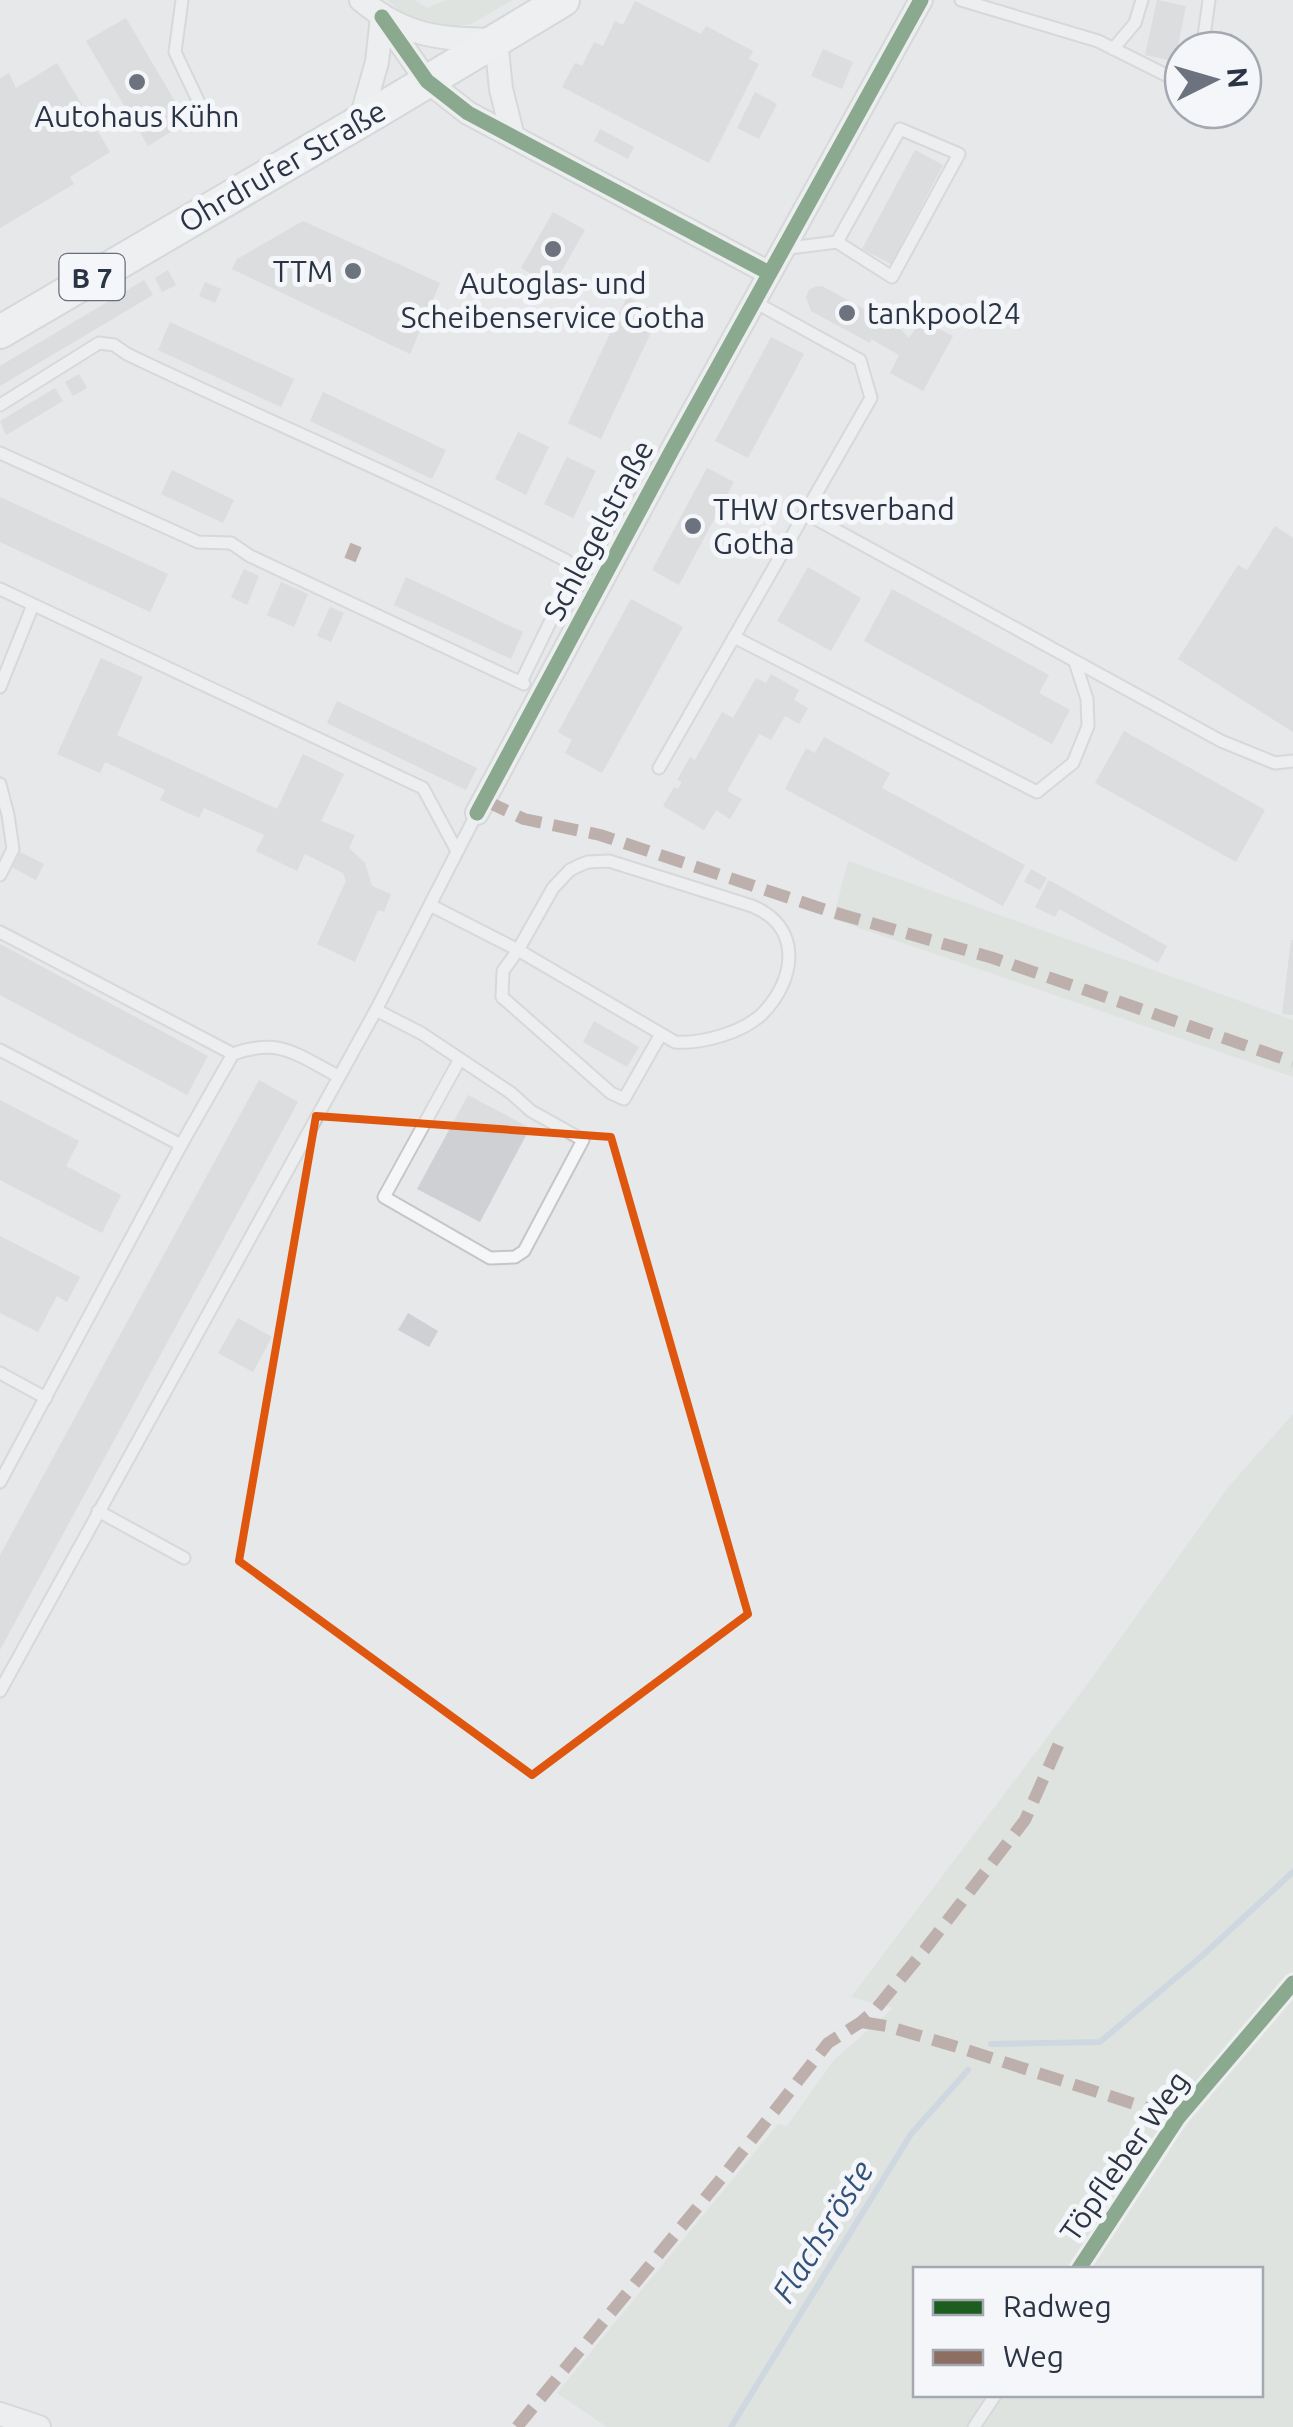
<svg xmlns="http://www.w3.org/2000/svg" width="1293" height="2427" font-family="Ubuntu,sans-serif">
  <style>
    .green { fill: #d6ded6; fill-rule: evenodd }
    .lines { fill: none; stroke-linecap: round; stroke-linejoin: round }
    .stream { stroke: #b4c4d5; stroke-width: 6 }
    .building { fill: #ced0d3 }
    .service-casing { stroke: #c4c6c8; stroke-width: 15 }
    .minor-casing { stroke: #c4c6c8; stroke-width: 26 }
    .primary-casing { stroke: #c2c5c8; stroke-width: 36 }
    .service { stroke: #f5f6f7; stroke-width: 11 }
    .minor { stroke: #f5f6f7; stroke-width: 22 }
    .primary { stroke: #f8f8f8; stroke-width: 32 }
    .quiet { stroke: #8d6e63; stroke-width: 12; stroke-dasharray: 25 12; stroke-linecap: butt }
    .cycleway-casing { stroke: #f4f6f9; stroke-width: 21 }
    .cycleway { stroke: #1b5e20; stroke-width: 15 }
    .marked { fill: none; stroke: #df570f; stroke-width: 8; stroke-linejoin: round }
    .poi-dot { fill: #6c737f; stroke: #f4f6f9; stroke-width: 4 }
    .labels { text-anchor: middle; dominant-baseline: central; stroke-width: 10; stroke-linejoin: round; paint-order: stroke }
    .shield { fill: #f4f6f9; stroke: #676e7b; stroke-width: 2.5 }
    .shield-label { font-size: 28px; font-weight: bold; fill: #2b3445 }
    .poi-label { font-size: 30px; fill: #2b3445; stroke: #f4f6f9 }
    .street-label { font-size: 30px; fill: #2b3445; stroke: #f4f6f9 }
    .water-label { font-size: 32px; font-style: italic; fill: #34527a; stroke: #f4f6f9 }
  </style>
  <rect width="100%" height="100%" fill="#e6e8ea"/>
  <!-- green -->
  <g class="green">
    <polygon points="387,0 414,0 428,8 446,0 513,0 471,24 457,26 423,24 406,16"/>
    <polygon points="848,861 1293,1020 1293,1077 833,919"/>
    <path d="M1293,1414v1013h-686l-50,-34 221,-269 9,2 47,-66 59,-52 -42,-11 241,-319 138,-193zM916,2270h344v124h-344z"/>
  </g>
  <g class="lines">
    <!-- stream -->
    <g class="stream">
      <polyline points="991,2044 1100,2042 1203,1955 1293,1872"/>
      <polyline points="731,2427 911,2134 968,2070"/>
    </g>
  </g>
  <!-- building -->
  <g class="building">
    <polygon points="1157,0 1186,6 1178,45 1191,49 1183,50 1182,63 1145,55"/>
    <polygon points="635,1 701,34 706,26 753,51 749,59 759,64 709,163 562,87 575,63 582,66 594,42 603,46 615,21 623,25"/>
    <polygon points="126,18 187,122 148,146 86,41"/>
    <polygon points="823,49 853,62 842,89 811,76"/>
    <polygon points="57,63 110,152 70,177 74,184 0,228 0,78 9,73 16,88"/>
    <polygon points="755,92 777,104 759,139 737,128"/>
    <polygon points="600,129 634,147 628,159 594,141"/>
    <polygon points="915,150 943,165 891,264 862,249"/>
    <polygon points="553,212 585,230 553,286 521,268"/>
    <polygon points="303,221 440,283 410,354 232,269 237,259"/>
    <polygon points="168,270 176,285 162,292 155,278"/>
    <polygon points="144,280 153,295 0,386 0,366"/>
    <polygon points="205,282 221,289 215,303 199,296"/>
    <polygon points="822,286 902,330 909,338 921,320 953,336 923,391 890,373 899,355 871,339 870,343 811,311 806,297 809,290 814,287"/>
    <polygon points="627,297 660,313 601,439 568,423"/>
    <polygon points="170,322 294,379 281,407 158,350"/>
    <polygon points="771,337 804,354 748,458 715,441"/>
    <polygon points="79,374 87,388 73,396 65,382"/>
    <polygon points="55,388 63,401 6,435 0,421"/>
    <polygon points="323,392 446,450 432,479 310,421"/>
    <polygon points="518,432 549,447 526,495 495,479"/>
    <polygon points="567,457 596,471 573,518 544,504"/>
    <polygon points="707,468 734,482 679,585 652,570"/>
    <polygon points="172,470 234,500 223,523 161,494"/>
    <polygon points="617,481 631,488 607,535 594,528"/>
    <polygon points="0,497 168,574 150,612 0,542"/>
    <polygon points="1275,526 1293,538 1293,732 1178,659 1238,565 1247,570"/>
    <polygon points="808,567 861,598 831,651 777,621"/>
    <polygon points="244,569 259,576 247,605 231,597"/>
    <polygon points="406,577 523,632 511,659 394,605"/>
    <polygon points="281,582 308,594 294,627 267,615"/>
    <polygon points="892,589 1049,675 1039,693 1070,710 1052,744 864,641"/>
    <polygon points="631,599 683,627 602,773 565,753 572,740 558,732"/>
    <polygon points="330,607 344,613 331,642 317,636"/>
    <polygon points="101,658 143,677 117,735 277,809 303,754 344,774 321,821 355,835 349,848 365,863 372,886 391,894 384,912 378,910 355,962 317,944 346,881 343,873 305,854 297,871 256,851 264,835 204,808 199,818 160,800 165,790 105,762 100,773 57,754"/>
    <polygon points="771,674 799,690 794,700 808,708 799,724 785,716 771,740 759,734 727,791 742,799 730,819 716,810 704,830 663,806 674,787 678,789 682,782 677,780 690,757 695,760 722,712 733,718 756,678 766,683"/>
    <polygon points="337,701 477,768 466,790 327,723"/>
    <polygon points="1124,731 1265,810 1236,862 1095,783"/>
    <polygon points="824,737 890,773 882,788 1025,865 1003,906 785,789 806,748 815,753"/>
    <polygon points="20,852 44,864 36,880 12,867"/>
    <polygon points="1031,869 1047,878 1040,890 1024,882"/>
    <polygon points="1049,880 1167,946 1158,963 1059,909 1055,917 1035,907"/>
    <polygon points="1291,940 1293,940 1293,1015 1282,1014"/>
    <polygon points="0,944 208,1056 187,1095 0,995"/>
    <polygon points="594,1021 639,1047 627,1067 583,1042"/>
    <polygon points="259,1080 298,1102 0,1650 0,1555"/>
    <polygon points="468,1095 530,1128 480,1222 417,1189"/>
    <polygon points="0,1100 79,1141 66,1166 121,1195 102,1233 0,1180"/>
    <polygon points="0,1236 80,1277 67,1302 57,1296 38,1332 0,1313"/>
    <polygon points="408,1313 438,1331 429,1347 398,1330"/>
    <polygon points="238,1318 272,1337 253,1372 218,1353"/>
  </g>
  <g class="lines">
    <defs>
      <g id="service">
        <polyline points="182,0 175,52 203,111"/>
        <polyline points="961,0 1098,41 1178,81 1183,79"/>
        <polyline points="1113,49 1135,23 1142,0"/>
        <polyline points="1202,50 1209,0"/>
        <polyline points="782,249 837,242 892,277 959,154 900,129 837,242"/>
        <path d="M0,405l99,-62 15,2 13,9c146,70 296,132 440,207l5,6v10l-51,105"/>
        <polyline points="0,453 198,542 231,543 250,556 524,684"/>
        <polyline points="805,513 1221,741 1275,763 1293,761"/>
        <polyline points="0,589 423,788 457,851"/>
        <polyline points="734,637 1037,792 1073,763 1088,726 1087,699 1075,662"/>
        <polyline points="0,687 33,605"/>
        <polyline points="659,768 871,398 860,360 753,301"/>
        <polyline points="0,784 8,815 13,849 0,875"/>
        <path d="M430,905l88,45 157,92c26,2 67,-9 87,-28 34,-34 41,-87 -10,-108l-143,-45 -21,1 -8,3 -10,5 -17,18 -35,62 -15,21 -1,26 109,96 13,6 37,-65"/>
        <polyline points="0,932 233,1054"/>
        <polyline points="376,1010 421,1033 511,1093 531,1111 583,1140 524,1251 515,1257 490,1258 384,1197 460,1059"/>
        <polyline points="0,1050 181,1145"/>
        <polyline points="0,1373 46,1398"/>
        <path d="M0,1482l181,-337 52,-91c48,-17 64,1 105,22"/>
        <polyline points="98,1511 184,1558"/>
        <polyline points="0,1691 376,1010 477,813"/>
        <polyline points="1078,2270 1178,2118 1293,1983"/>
        <polyline points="974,2427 996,2394"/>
      </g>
      <g id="minor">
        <path d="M361,0c45,37 78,39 135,40l5,49 12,48"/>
        <polyline points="382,17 427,81 468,113 769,273"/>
        <polyline points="360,122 377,62 382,17"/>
        <polyline points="477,813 672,450 921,0"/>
        <polyline points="0,2414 39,2427"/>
      </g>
      <polyline id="primary" points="0,332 383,108 563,0"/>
    </defs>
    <!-- service casing -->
    <use href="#service" class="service-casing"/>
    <!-- minor casing -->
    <use href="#minor" class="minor-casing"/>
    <!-- primary casing -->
    <use href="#primary" class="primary-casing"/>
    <!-- service -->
    <use href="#service" class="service"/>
    <!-- minor -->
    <use href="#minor" class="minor"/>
    <!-- primary -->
    <use href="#primary" class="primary"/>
    <!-- quiet -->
    <g class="quiet">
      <polyline points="350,560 356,545"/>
      <polyline points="484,800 524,819 600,835 829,911 993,958 1293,1062"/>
      <polyline points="861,2022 886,2026 954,2046 1178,2118"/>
      <polyline points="517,2427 724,2175 828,2043 861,2022 875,2010 926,1948 1025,1820 1061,1739"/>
    </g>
    <defs>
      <g id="cycleway">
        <polyline points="382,17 427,81 468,113 769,273"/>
        <polyline points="477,813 672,450 921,0"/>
        <polyline points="1078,2270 1178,2118 1293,1983"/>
      </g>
    </defs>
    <!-- cycleway casing -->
    <use href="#cycleway" class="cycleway-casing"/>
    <!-- cycleway -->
    <use href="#cycleway" class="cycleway"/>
  </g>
  <!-- marked area -->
  <path d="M0 0H1293V2427H0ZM316,1116l295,21 137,477 -216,161 -293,-214z" fill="#e6e8ea" fill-opacity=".55" fill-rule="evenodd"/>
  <path class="marked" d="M316,1116l295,21 137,477 -216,161 -293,-214z"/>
  <!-- markers -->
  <g class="poi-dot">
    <circle cx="137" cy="82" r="10"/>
    <circle cx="553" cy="249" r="10"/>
    <circle cx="353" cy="271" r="10"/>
    <circle cx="847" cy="313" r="10"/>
    <circle cx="693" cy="526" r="10"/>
  </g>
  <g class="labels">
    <!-- shield labels -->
    <rect class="shield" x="59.5" y="254" width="65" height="46" rx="8"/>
    <g class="shield-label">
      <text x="92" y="277">B 7</text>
    </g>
    <!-- poi labels -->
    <g class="poi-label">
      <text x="137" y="116">Autohaus Kühn</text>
      <text x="333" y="271" text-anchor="end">TTM</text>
      <text x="553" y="283">Autoglas- und<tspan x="553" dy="34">Scheibenservice Gotha</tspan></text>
      <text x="867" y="313" text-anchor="start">tankpool24</text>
      <text x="713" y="509" text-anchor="start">THW Ortsverband<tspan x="713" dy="34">Gotha</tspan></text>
    </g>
    <!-- street labels -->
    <g class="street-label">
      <text transform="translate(282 166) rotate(-30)">Ohrdrufer Straße</text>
      <text transform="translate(598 530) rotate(-62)">Schlegelstraße</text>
      <text transform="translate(1124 2156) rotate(-55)">Töpfleber Weg</text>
    </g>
    <!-- water labels -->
    <g class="water-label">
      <text transform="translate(822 2231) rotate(-58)">Flachsröste</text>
    </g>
  </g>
  <!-- legend -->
  <rect x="913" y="2267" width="350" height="130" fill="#f4f6f9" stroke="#a4a8b1" stroke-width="2.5"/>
  <rect x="933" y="2300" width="50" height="15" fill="#1b5e20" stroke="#a4a8b1" stroke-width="2.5"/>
  <text x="1003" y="2317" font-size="30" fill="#2b3445">Radweg</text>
  <rect x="933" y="2350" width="50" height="15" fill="#8d6e63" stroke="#a4a8b1" stroke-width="2.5"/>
  <text x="1003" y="2367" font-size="30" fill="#2b3445">Weg</text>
  <!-- north arrow -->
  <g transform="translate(1213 80) rotate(85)"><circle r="48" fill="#f4f6f9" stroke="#a4a8b1" stroke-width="2.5"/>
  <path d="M0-8L18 38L0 25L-18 38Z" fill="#6c737f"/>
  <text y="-15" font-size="28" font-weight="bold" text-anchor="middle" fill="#2b3445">N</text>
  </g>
</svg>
